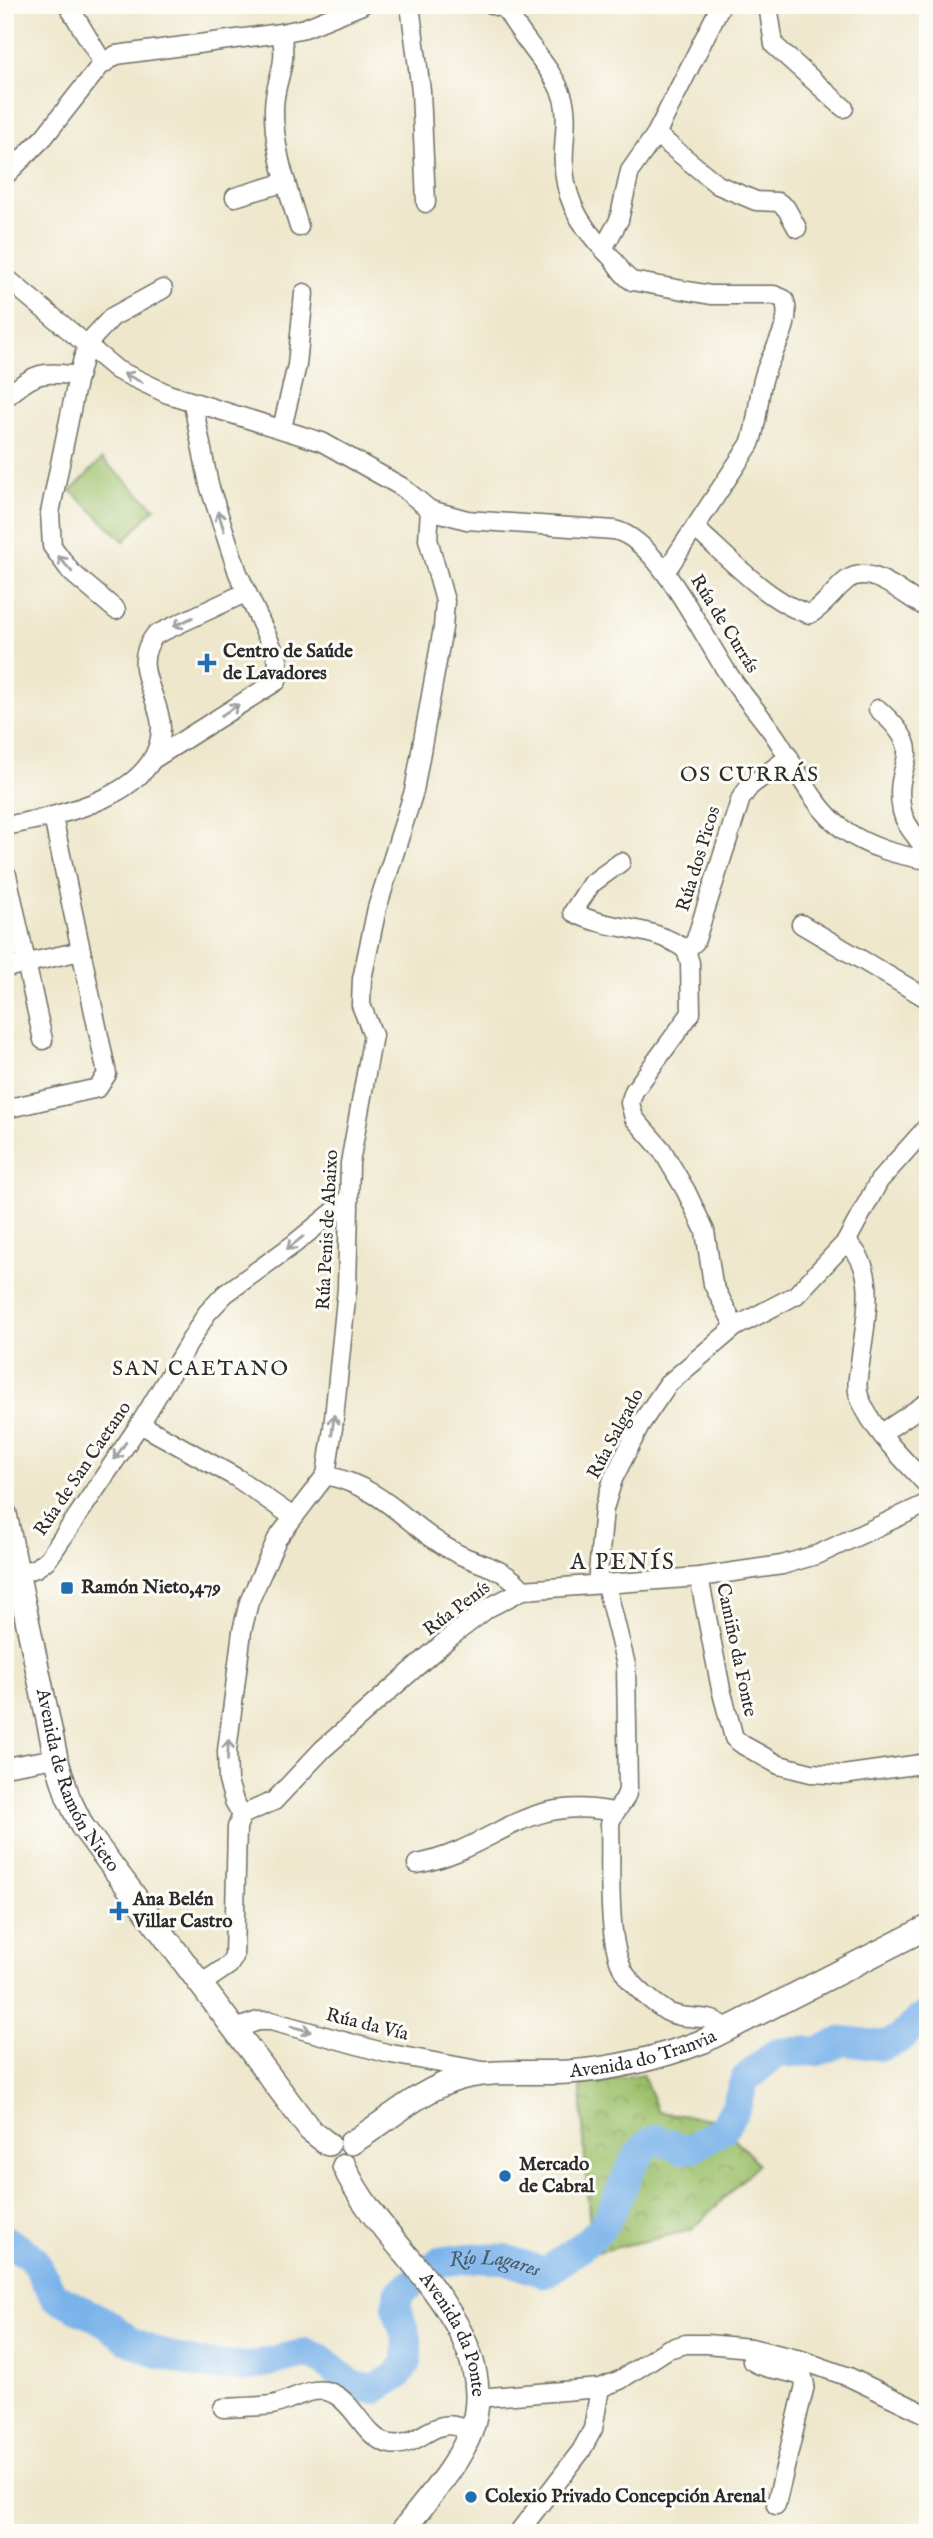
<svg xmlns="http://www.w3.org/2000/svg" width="933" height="2538" font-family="'IM FELL English',serif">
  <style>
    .grass { fill: #9bc06b; stroke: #63764b; stroke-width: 2 }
    .park { fill: url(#park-crowns); stroke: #63764b; stroke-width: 2 }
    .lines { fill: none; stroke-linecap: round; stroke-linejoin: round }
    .river { stroke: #7ab3ea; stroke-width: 30 }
    .minor-casing { stroke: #6f6d63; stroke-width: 21 }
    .major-casing { stroke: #6f6d63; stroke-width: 26 }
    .minor { stroke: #fff; stroke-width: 18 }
    .major { stroke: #fff; stroke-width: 23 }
    .oneway { stroke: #a0a0a0 }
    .poi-dot { fill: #1f6fb2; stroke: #fdfcf7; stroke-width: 2.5 }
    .labels { text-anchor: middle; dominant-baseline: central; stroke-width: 6; stroke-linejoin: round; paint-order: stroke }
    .street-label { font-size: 19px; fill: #2b2b2b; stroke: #fdfcf7 }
    .poi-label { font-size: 19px; font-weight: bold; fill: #2b2b2b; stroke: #fdfcf7; text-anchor: start }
    .neighbourhood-label { font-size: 21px; letter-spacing: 2px; fill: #2b2b2b; stroke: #fdfcf7 }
    .water-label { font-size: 21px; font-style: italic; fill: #475b6e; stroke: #fdfcf7 }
    .quarter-label { font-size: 23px; letter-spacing: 2px; fill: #2b2b2b; stroke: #fdfcf7 }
  </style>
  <defs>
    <pattern id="park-crowns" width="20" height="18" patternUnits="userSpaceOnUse" patternTransform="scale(1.75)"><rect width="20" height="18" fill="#9bc06b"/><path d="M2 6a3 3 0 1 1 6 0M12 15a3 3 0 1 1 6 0" fill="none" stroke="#7f9c58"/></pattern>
  </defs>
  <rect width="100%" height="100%" fill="#fdfcf7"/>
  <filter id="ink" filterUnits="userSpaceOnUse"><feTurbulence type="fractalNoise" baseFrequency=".0143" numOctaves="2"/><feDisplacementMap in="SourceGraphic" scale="14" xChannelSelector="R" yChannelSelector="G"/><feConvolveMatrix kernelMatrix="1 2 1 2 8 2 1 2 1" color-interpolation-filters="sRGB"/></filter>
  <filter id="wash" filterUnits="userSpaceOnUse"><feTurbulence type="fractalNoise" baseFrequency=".00686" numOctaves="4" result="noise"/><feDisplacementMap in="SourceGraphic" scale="28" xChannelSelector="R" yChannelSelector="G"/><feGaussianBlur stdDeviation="1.57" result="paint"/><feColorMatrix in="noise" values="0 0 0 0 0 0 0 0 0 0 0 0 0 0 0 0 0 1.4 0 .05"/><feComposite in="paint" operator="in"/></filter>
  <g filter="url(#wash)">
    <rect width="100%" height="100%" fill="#eee7cc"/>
    <!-- grass -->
    <polygon class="grass" points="102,459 155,508 124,541 71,491"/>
    <!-- park -->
    <path class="park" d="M643,2074l15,38 60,8 40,44 -66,66 -99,23c-7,-56 -9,-112 -12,-169z"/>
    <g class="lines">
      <!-- river -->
      <path class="river" id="s1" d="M5,2240l27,17 22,39 53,27 21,17 30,13 39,11 51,3 58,-14 15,6 34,28 19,2 23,-13 10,-14v-22l-11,-34 3,-12 40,-32 31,-4 35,1 40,14c19,-15 43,-29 58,-48 20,-26 25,-72 53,-86l27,10 11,-2 29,-18 13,-22 9,-28 31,-26 42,-2 26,-10 39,5 17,-7 20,-20 8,-3"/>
    </g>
  </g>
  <g filter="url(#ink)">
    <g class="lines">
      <defs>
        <g id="minor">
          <polyline points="68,5 103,63"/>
          <polyline points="410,5 421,91 426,203"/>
          <polyline points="493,5 506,9 531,5"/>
          <polyline points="768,5 774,45 844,108"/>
          <path d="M506,9c14,28 47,60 56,86 6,17 3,36 2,54 -3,44 13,74 44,105 10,9 12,20 24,27l79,14h63l10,4c10,24 -12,51 -19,74 -8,23 -6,48 -15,71l-84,127"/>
          <path d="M281,33c8,35 -7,46 -7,76 -1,40 14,80 25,118"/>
          <polyline points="656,134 718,185 756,201 778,202 786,208 797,228"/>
          <polyline points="5,176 44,137 100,66 116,55 281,33 305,28 362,5"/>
          <polyline points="235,197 286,182"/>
          <polyline points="603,249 619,220 630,171 656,134 721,5"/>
          <path d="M5,277l112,93 51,24 154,48 80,45 28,23 37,10 147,10c44,9 88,105 113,142 14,22 33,42 48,64 21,31 38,71 69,94 26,18 53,25 84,30"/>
          <polyline points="85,346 112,317 163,289"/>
          <polyline points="89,349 84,355 77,381 50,513 52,546 71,572 116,610"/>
          <path d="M9,395c26,-23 35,-24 69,-19"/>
          <polyline points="282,428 297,365 304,293"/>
          <path d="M696,529c31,27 74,75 114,85 15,-8 24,-24 37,-34 25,-18 59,18 81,28"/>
          <path d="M878,709c55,49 13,49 24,102 4,19 21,29 26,47"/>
          <polyline points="152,760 277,681 278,660 238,573 209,485 194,409 196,403"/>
          <path d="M5,826c52,-10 156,-29 156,-99 -1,-32 -32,-60 -6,-92l90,-42"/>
          <path d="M621,862l-30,22 -18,28c36,20 79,12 113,38"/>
          <polyline points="7,875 43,1040"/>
          <polyline points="801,924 928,999"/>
          <polyline points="5,968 81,951"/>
          <polyline points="5,1109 98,1088 107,1074 53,817"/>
          <path d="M846,1242c35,27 18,83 14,122 -2,12 -5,26 1,37 14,33 44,59 67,85"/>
          <polyline points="735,1327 713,1284 705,1231 686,1191 662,1150 634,1118 630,1103 634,1091 691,1013 690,963 686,950 695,942 741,798 750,786 789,757"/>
          <polyline points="140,1424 237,1478 293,1517"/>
          <polyline points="882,1433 928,1402"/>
          <path d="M326,1475c64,15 80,52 132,79 23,11 49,15 65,36"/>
          <polyline points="18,1574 36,1568 48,1559 140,1424 207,1313 225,1294 294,1244 348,1200"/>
          <polyline points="699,1577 721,1689 734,1738 743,1745 779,1765 811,1773 843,1775 928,1763"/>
          <polyline points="597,1584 604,1509 613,1479 642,1422 668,1384 735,1327 796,1295 846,1242 879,1181 928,1126"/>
          <path d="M606,1585l20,80 2,124c-2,15 -15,20 -18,35 2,37 -6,127 19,155 9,11 25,24 37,32 20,12 45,0 60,18"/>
          <polyline points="5,1767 56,1758"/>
          <polyline points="242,1815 234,1801 228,1781 227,1751 242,1631 249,1602 277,1539 326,1475 333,1428 347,1289 350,1163 373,1035 361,1005 362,979 377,908 414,791 443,628 445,601 428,539 430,510"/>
          <path d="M417,1864c77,-15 108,-71 196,-52"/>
          <polyline points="201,1984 229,1965 234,1957 237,1827 242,1815 274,1801 323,1749 449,1638 488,1608 523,1590 699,1577 782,1565 819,1554 928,1503"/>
          <polyline points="235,2029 258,2021 271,2021 386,2053 483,2071"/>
          <path d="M751,2348l1,13c15,10 34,8 51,16l2,8 -29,120"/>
          <polyline points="477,2398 600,2388 620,2380 668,2349 686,2344 706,2344 751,2348 801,2360 849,2377 928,2415"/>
          <path d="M223,2408c16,-1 33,-1 49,-3 19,-4 43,-22 62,-11 22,11 31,45 56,50 33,5 44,-35 80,-11"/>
          <polyline points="518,2533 581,2451 593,2429 600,2388"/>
        </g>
        <g id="major">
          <path id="s2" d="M5,1514l51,244 12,39 14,29 228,304 18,14"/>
          <path id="s3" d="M351,2143c36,-21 69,-54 110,-65 35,-9 72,-4 107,-6 48,-3 91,-14 136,-31l224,-114"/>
          <path id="s4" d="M344,2166c14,33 42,65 65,92 39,47 85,109 62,173 -14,37 -46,70 -70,102"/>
        </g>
      </defs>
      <!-- minor casing -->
      <use href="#minor" class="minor-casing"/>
      <!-- major casing -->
      <use href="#major" class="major-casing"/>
      <!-- minor -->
      <use href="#minor" class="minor"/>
      <!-- major -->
      <use href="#major" class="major"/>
    </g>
    <!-- one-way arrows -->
    <defs><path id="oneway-shaft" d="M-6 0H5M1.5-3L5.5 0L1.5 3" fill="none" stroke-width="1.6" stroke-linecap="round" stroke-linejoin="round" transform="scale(1.75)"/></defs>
    <g class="oneway">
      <use href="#oneway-shaft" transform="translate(133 378) rotate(-155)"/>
      <use href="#oneway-shaft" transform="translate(221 521) rotate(-108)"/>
      <use href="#oneway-shaft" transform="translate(65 564) rotate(-131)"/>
      <use href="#oneway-shaft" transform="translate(183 622) rotate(154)"/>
      <use href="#oneway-shaft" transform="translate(230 710) rotate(-32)"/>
      <use href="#oneway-shaft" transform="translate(295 1243) rotate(141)"/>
      <use href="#oneway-shaft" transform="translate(333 1425) rotate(-83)"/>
      <use href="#oneway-shaft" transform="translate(120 1451) rotate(124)"/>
      <use href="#oneway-shaft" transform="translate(228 1750) rotate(-87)"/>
      <use href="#oneway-shaft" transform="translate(301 2029) rotate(16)"/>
    </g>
  </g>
  <!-- markers -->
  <g class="poi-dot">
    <path d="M203.5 652.5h7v7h7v7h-7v7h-7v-7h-7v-7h7z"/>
    <rect x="60" y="1581" width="14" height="14" rx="3.5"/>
    <path d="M115.5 1900.5h7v7h7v7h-7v7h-7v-7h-7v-7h7z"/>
    <circle cx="505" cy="2176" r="7"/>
    <circle cx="471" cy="2497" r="7"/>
  </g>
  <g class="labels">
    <!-- street labels -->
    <g class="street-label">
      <text transform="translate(724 624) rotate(58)">Rúa de Currás</text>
      <text transform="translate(699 859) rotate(-73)">Rúa dos Picos</text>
      <text transform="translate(328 1230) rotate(-87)">Rúa Penis de Abaixo</text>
      <text transform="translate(616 1434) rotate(-62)">Rúa Salgado</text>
      <text transform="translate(83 1469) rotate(-56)">Rúa de San Caetano</text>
      <text transform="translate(457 1609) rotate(-37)">Rúa Penís</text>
      <text transform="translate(736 1650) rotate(78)">Camiño da Fonte</text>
      <text stroke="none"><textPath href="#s2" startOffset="278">Avenida de Ramón Nieto</textPath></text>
      <text transform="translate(367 2025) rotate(14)">Rúa da Vía</text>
      <text stroke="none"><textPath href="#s3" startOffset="313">Avenida do Tranvia</textPath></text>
      <text stroke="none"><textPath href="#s4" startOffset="203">Avenida da Ponte</textPath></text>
    </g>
    <!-- poi labels -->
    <g class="poi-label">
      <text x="223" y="652">Centro de Saúde<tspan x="223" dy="22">de Lavadores</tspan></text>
      <text x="81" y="1588">Ramón Nieto,479</text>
      <text x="133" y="1900">Ana Belén<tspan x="133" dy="22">Villar Castro</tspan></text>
      <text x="519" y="2165">Mercado<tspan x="519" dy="22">de Cabral</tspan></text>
      <text x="485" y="2497">Colexio Privado Concepción Arenal</text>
    </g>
    <!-- neighbourhood labels -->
    <g class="neighbourhood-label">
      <text x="750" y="775">OS CURRÁS</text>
      <text x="201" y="1369">SAN CAETANO</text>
    </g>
    <!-- water labels -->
    <g class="water-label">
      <text stroke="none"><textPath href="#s1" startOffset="648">Río Lagares</textPath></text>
    </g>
    <!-- quarter labels -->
    <g class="quarter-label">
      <text x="623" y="1562">A PENÍS</text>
    </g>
  </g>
  <!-- margin -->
  <rect width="933" height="2538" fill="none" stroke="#fdfcf7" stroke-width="28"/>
</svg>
